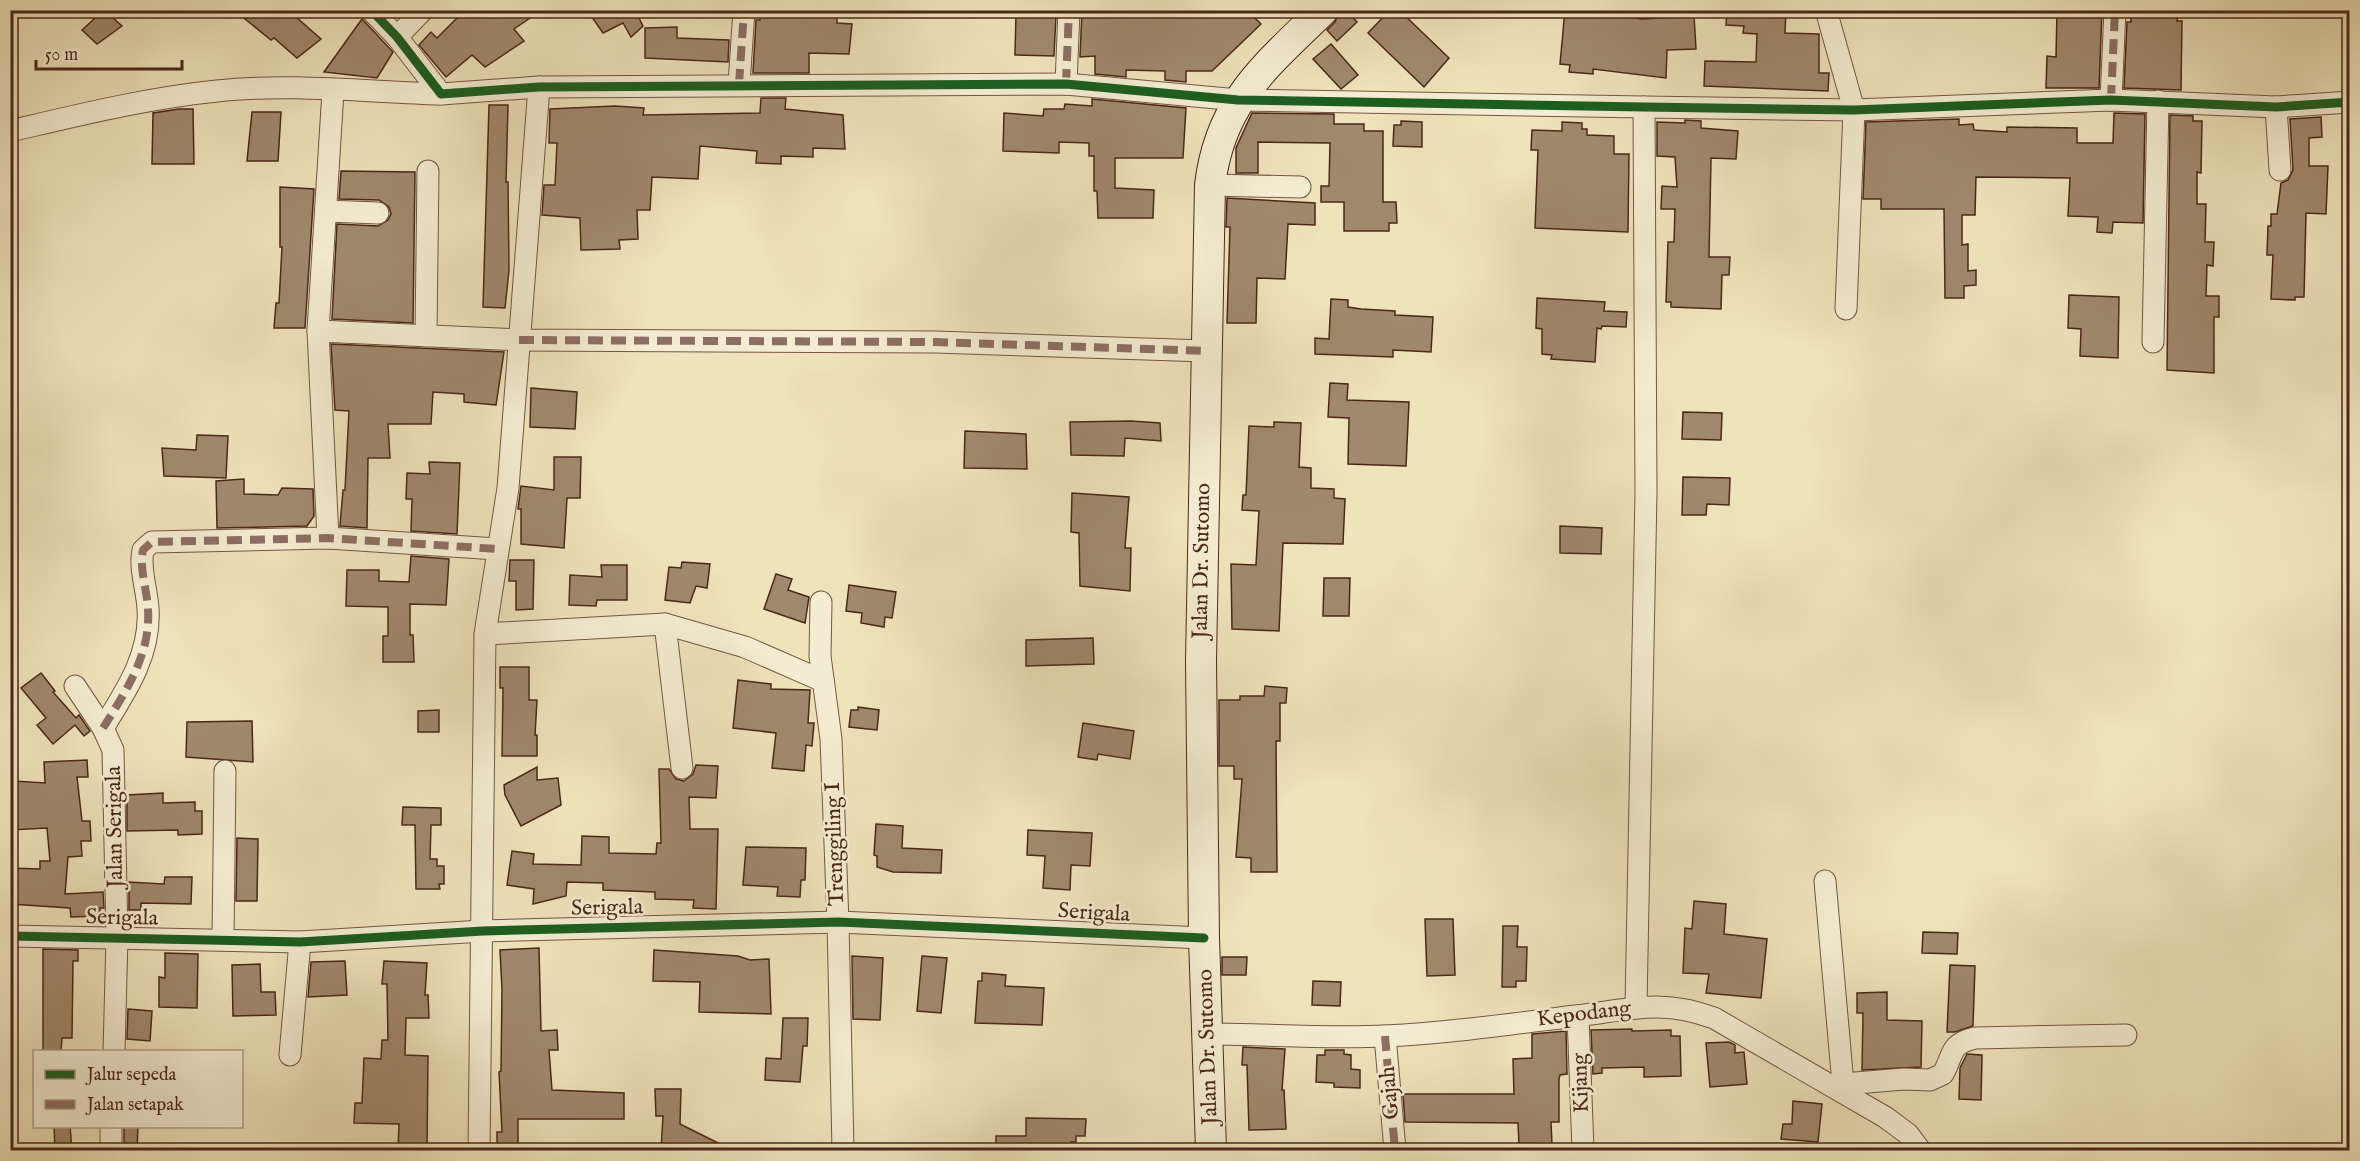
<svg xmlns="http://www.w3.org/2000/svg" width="2360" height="1161" font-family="'IM FELL English',serif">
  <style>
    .building { fill: #a0896d; stroke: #4b2718; stroke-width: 1.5 }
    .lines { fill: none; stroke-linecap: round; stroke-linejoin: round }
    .street-casing { stroke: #745641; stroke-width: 23 }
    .secondary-casing { stroke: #4b2718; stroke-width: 32 }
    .street { stroke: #f5edd3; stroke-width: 21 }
    .secondary { stroke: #f5edd3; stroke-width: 30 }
    .quiet { stroke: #8d6e63; stroke-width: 8; stroke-dasharray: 15 8; stroke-linecap: butt }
    .cycleway-casing { stroke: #f5edd3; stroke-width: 13 }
    .cycleway { stroke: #1b5e20; stroke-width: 9 }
    .labels { text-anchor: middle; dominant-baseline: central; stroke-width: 5; stroke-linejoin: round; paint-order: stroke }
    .street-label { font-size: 22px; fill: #4b2718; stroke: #f5edd3 }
  </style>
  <rect width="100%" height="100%" fill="#efe3bc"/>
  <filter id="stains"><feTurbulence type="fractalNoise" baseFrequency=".00333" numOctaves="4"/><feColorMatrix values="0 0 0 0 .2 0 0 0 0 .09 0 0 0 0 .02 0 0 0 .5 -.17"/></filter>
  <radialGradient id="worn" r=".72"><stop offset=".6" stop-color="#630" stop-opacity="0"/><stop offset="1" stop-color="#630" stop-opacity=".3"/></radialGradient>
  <!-- building -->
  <g class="building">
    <polygon points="104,10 122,26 97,44 82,30"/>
    <polygon points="234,10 288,10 321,39 297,58 274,38 271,40"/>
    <polygon points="465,10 542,10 514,29 524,41 485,67 472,55 446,77 419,45 431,32 437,38"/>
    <polygon points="587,10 649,10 638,16 643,26 631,37 623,23 603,33"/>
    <polygon points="760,10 837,10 837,23 852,24 849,54 809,53 809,73 753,73 756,20 760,20"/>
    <polygon points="1082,10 1094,10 1094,14 1144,16 1144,10 1247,10 1261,24 1212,71 1186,71 1186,82 1165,80 1165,71 1126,70 1126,77 1095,74 1095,56 1080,57"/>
    <polygon points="1340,10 1346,10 1357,22 1337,41 1327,30 1335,22"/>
    <polygon points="1390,10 1399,10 1449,58 1424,87 1368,33"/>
    <polygon points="1565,10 1598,12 1642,19 1694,16 1696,49 1667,50 1666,78 1593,69 1593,74 1569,72 1570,65 1560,64"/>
    <polygon points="1727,10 1786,10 1785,33 1819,34 1819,73 1829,73 1828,91 1704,86 1705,61 1756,62 1757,34 1743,33 1744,26 1726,25"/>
    <polygon points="2057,10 2102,10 2099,88 2046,88 2047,56 2056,57"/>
    <polygon points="2131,10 2161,10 2161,14 2178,15 2177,21 2182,21 2181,90 2124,88 2127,22 2131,22"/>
    <polygon points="1016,14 1056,15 1054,56 1015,55"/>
    <polygon points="362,19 393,52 377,78 324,72"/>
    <polygon points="677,27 677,38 729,40 728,62 645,58 645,28"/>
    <polygon points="1331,44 1358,75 1341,89 1313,59"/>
    <polygon points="761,98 786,98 785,109 843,115 845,149 813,148 813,157 781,156 781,164 756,163 757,151 700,146 698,179 652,177 650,210 637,210 638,239 619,240 620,249 581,250 580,218 542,215 544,185 555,185 557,143 549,143 550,109 615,106 644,108 643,115 760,113"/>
    <polygon points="1092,99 1186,108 1183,158 1115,158 1115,188 1154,190 1153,218 1098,218 1097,191 1094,191 1094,156 1089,156 1089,143 1059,142 1059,153 1003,151 1004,113 1043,116 1044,109 1064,109 1065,104 1092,106"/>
    <polygon points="489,105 508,105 506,182 508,182 509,270 505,308 483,307"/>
    <polygon points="179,109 193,109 194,164 152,164 153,113"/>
    <polygon points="252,112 281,112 278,161 247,161"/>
    <polygon points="1252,113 1334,114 1334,124 1364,124 1364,131 1383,131 1383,202 1396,202 1397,223 1389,223 1389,231 1344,231 1344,202 1321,202 1321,186 1329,186 1330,143 1258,142 1258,173 1236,173 1236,148"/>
    <polygon points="2114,113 2145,114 2143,223 2113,222 2112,233 2097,232 2098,217 2068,216 2070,178 1976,177 1975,215 1962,215 1962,245 1968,244 1968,271 1976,270 1976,285 1964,286 1964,298 1945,298 1944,209 1881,209 1881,199 1863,199 1866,122 1959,119 1959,125 1973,124 1974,130 2007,132 2007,127 2077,128 2077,143 2113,143"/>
    <polygon points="2170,115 2193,116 2193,121 2202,121 2201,173 2197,172 2197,204 2206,204 2205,242 2214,242 2213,266 2207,265 2206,296 2219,296 2219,317 2214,317 2214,373 2167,370"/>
    <polygon points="2321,117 2322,137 2309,138 2309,166 2328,166 2326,214 2306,213 2304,297 2295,297 2295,300 2271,299 2273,255 2267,255 2268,226 2271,226 2271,214 2277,214 2281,183 2288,180 2293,170 2290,119"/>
    <polygon points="1685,120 1701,121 1701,128 1738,131 1736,159 1711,158 1709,257 1730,257 1729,275 1722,275 1721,309 1671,307 1671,302 1666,302 1668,242 1674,242 1675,209 1661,209 1662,186 1677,187 1675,157 1657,156 1657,122 1685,123"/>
    <polygon points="1401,121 1422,122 1422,147 1393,146 1394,125 1401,125"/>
    <polygon points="1562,122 1582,123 1582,129 1587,129 1587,135 1614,136 1614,154 1629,154 1628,232 1535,228 1538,150 1531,150 1532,130 1562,131"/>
    <polygon points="341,171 415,172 413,323 332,319 337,224 378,226 388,220 391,214 389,207 379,200 339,199"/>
    <polygon points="280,187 314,189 305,328 274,328 276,303 279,303 282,247 280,247"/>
    <polygon points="1227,198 1315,203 1315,225 1288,224 1285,279 1257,278 1256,323 1227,323 1230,227 1226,227"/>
    <polygon points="2069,295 2119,297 2118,358 2080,356 2081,329 2068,328"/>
    <polygon points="1537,298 1605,302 1604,311 1627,312 1626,327 1602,326 1601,329 1597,328 1595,362 1551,359 1552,355 1542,354 1542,329 1536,328"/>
    <polygon points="1331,299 1348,300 1348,307 1361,309 1395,311 1395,315 1433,317 1431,352 1393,350 1393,357 1315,354 1315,338 1329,339"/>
    <polygon points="331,344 504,352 496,405 464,402 464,394 433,392 431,424 388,424 390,458 368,458 367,528 340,526 343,490 345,490 349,411 335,410"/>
    <polygon points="1330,383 1348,384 1347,400 1409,402 1406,466 1348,464 1349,418 1328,417"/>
    <polygon points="531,388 577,392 575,429 530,427"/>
    <polygon points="1683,412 1722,413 1721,440 1682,439"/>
    <polygon points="1131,421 1160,423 1161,441 1125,438 1124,456 1071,455 1070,422"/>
    <polygon points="1274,422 1301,423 1299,467 1311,468 1311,488 1334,489 1334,498 1345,499 1343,544 1283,543 1279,631 1232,629 1231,564 1256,565 1259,511 1242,510 1243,495 1246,495 1249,426 1274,427"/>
    <polygon points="965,431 1026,434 1027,469 964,468"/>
    <polygon points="197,435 228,436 226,478 164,476 162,448 196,450"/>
    <polygon points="554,457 581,457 580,498 567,498 564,548 521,544 521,509 518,509 521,486 554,490"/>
    <polygon points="429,462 460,463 457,534 411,531 412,499 406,499 407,473 430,474"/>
    <polygon points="1683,477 1730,478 1729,505 1707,504 1706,515 1682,515"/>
    <polygon points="244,479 244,494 278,495 282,488 313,489 314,516 307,526 217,528 216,481"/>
    <polygon points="1072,493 1129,497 1125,548 1131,548 1130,591 1080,586 1079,533 1071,532"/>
    <polygon points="1560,526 1602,528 1601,554 1560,553"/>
    <polygon points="411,556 449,559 446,605 410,604 410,635 413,635 414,662 383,662 383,636 388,636 388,607 346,606 347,570 379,570 379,581 409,582"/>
    <polygon points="510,560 534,560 533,609 516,610 516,581 509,581"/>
    <polygon points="682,562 710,564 707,588 696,586 690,603 665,600 669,567 681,568"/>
    <polygon points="601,565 627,565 627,600 597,600 596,606 569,605 570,575 602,577"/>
    <polygon points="776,574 792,579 788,590 809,597 805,623 764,609"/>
    <polygon points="1324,578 1350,578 1349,616 1323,616"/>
    <polygon points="849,585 896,592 892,618 885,617 884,627 861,623 862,613 846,611"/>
    <polygon points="1093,638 1094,664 1026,666 1026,640"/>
    <polygon points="500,667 529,667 529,700 537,700 535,735 537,735 537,756 502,756 503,688 500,688"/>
    <polygon points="41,673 55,691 53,692 76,718 79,715 90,731 84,736 75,725 53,744 37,725 46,718 21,688"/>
    <polygon points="738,680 771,684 771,689 810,690 808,723 814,723 812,746 806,745 804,771 772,768 776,733 733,728"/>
    <polygon points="1265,686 1287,688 1286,703 1280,703 1280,741 1276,741 1277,872 1251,872 1251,858 1236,857 1242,779 1234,779 1234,766 1219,766 1219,700 1240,700 1240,696 1264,696"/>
    <polygon points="858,707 879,710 877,730 849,727 851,710 858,710"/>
    <polygon points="439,710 439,732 418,732 418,711"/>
    <polygon points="252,721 253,762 186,757 187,722"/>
    <polygon points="1083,723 1134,731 1130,759 1098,754 1097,760 1078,757"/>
    <polygon points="87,760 88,777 77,777 82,821 90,821 91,841 81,841 82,856 68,857 65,894 103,892 104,908 100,908 100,916 71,917 70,908 10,904 10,868 40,869 40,861 50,861 47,828 10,830 14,781 45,783 44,762"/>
    <polygon points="696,765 718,766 716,798 689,797 690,829 718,829 716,909 693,908 694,900 655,899 655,892 603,890 603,883 567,882 566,896 533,904 534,889 507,885 512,851 534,854 533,864 581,865 582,836 609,837 609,853 656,854 657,843 661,843 659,769 669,769 676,779 684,781 693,774"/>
    <polygon points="537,767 537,780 558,778 561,805 521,826 505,795 504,785"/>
    <polygon points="163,793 163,803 195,802 195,811 202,811 202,834 178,835 178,830 127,831 127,795"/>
    <polygon points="403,807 441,808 441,825 431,825 430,859 437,859 437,866 444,866 444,884 439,884 440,889 416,889 415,825 402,825"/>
    <polygon points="876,824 903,826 902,848 942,850 941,873 893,872 877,867 877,856 874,855"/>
    <polygon points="1028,830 1092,833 1090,866 1071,865 1070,890 1043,888 1045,856 1027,855"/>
    <polygon points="237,838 258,839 257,901 236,901"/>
    <polygon points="746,847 806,848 805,880 801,880 800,897 777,896 778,887 743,885"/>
    <polygon points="165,877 192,877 191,904 141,903 141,910 129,910 129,882 164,884"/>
    <polygon points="1694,901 1726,904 1724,934 1767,939 1761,998 1706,993 1709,974 1683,973 1685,928 1692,929"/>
    <polygon points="1425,919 1453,919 1455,975 1427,976"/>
    <polygon points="1503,926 1518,926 1517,947 1527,947 1526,981 1516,981 1516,987 1502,987"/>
    <polygon points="1923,932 1958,933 1957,954 1922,953"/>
    <polygon points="539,948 541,1031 557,1030 558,1050 549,1050 552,1090 624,1093 624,1119 518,1119 518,1150 497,1150 497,1132 502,1132 499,1072 501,1071 502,990 500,950"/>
    <polygon points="43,949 78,950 78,961 73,961 72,1038 62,1038 61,1052 43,1052"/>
    <polygon points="654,950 738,956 750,960 769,959 771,1014 699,1012 700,982 653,981"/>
    <polygon points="165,953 198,954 197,1008 159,1007 159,977 165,978"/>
    <polygon points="852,956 883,958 880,1020 853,1019"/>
    <polygon points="922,956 947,958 941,1013 917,1011"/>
    <polygon points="1222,957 1247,957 1246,975 1222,975"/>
    <polygon points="345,961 347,995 308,997 311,962"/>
    <polygon points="384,961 427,963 425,995 428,995 429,1018 406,1018 405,1055 428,1056 427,1150 398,1150 399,1124 354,1123 355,1103 362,1103 364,1058 381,1059 382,1040 388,1040 387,984 382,984"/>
    <polygon points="260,964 261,992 275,992 276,1015 233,1016 232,965"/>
    <polygon points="1950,965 1975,966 1973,1026 1955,1032 1947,1032"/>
    <polygon points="982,973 1006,975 1005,986 1044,988 1042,1025 975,1023 978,981 982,981"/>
    <polygon points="1313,981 1341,982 1340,1006 1312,1005"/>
    <polygon points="1887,992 1887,1020 1922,1021 1921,1067 1862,1070 1863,1013 1857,1013 1857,993"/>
    <polygon points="128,1009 152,1011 150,1041 127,1039"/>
    <polygon points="783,1018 808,1018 807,1046 803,1046 800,1082 765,1080 766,1058 781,1059"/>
    <polygon points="1632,1029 1632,1031 1671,1030 1671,1036 1680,1036 1681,1076 1644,1077 1644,1067 1602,1068 1602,1073 1593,1074 1591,1030"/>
    <polygon points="1566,1031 1567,1074 1560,1075 1559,1079 1559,1122 1551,1122 1552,1145 1519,1146 1518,1123 1405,1122 1403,1094 1514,1094 1513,1059 1532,1058 1532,1034"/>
    <polygon points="1729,1042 1735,1045 1735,1053 1744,1052 1747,1084 1710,1087 1706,1043"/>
    <polygon points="1243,1047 1285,1049 1282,1090 1284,1090 1286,1129 1249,1130 1247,1065 1242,1065"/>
    <polygon points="1325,1050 1344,1050 1344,1054 1351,1055 1351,1069 1360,1070 1360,1088 1334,1087 1334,1083 1316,1082 1317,1055 1325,1055"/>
    <polygon points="1967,1054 1982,1055 1981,1100 1959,1099 1960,1068"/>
    <polygon points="655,1089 681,1089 680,1124 732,1150 661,1150 663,1116 656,1116"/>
    <polygon points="1793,1101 1822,1104 1818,1142 1781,1139 1783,1124 1792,1124"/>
    <polygon points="1026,1118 1086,1119 1085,1136 1076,1136 1076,1142 1071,1142 1071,1148 996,1150 996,1136 1026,1136"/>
    <polygon points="54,1126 70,1126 72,1150 55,1150"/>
    <polygon points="124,1126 138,1126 137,1150 124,1150"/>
  </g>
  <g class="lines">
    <defs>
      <g id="street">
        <polyline points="371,10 397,37 441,94 539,87 1066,84 1238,100 1644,107 1854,110 2111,100 2276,107 2350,102"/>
        <polyline points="1826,10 1854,110 1846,309"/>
        <polyline points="397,37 423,10"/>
        <polyline points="739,84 744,10"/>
        <polyline points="1066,84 1069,10"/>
        <polyline points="2111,100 2115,10"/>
        <polyline points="2276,107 2280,170"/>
        <path d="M10,131c69,-16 137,-33 207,-40 69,-8 153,1 224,3"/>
        <polyline points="1210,185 1300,187"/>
        <polyline points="326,211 378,213"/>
        <polyline points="318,331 519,340 935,342 1206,351"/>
        <polyline points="426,336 428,171"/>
        <polyline points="2153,342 2158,101"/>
        <polyline points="328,538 318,331 333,91"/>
        <polyline points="821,602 820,656 831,739 838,922 843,1150"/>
        <polyline points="665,624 682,768"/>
        <polyline points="485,634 665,624 745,647 823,681"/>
        <polyline points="75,686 103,728 113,750 117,937 114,1052"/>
        <path d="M103,728c23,-37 48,-74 45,-119 -1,-20 -9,-40 -5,-59l9,-8 176,-4 169,11"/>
        <polyline points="1825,881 1843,1084"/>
        <polyline points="10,936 300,942 483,931 838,922 1204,938"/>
        <polyline points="223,939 225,771"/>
        <polyline points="1636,1006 1646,492 1644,107"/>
        <polyline points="1578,1016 1583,1150"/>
        <path d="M1207,1034c59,0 119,5 178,2 63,-3 127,-12 190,-20 54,-6 85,-18 139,2l171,99 23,17 12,16"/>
        <polyline points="1385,1036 1395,1150"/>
        <polyline points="290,1055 300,942"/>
        <path d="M1831,1085l73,-6 26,1 13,-6c11,-20 6,-30 32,-36l151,-3"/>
        <polyline points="111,1150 111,1126"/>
        <polyline points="479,1150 485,634 508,488 539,87"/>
      </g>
      <path id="secondary" d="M1211,1150l-7,-212 -3,-277 9,-476c10,-84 56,-119 113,-175"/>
    </defs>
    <!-- street casing -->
    <use href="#street" class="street-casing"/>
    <!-- secondary casing -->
    <use href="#secondary" class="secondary-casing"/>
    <!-- street -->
    <use href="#street" class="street"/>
    <!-- secondary -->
    <use href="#secondary" class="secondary"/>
    <!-- quiet -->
    <g class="quiet">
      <polyline points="739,84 744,10"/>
      <polyline points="1066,84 1069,10"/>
      <polyline points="2111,100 2115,10"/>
      <polyline points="519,340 935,342 1206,351"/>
      <path d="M103,728c23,-37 48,-74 45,-119 -1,-20 -9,-40 -5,-59l9,-8 176,-4 169,11"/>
      <polyline points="1385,1036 1395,1150"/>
    </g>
    <defs>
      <g id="cycleway">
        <polyline points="371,10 397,37 441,94 539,87 1066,84 1238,100 1644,107 1854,110 2111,100 2276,107 2350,102"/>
        <polyline points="10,936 300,942 483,931 838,922 1204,938"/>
      </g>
    </defs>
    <!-- cycleway casing -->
    <use href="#cycleway" class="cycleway-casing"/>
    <!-- cycleway -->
    <use href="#cycleway" class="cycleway"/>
  </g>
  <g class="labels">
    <!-- street labels -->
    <g class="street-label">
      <text transform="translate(1202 561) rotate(-89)">Jalan Dr. Sutomo</text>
      <text transform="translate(115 827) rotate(-91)">Jalan Serigala</text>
      <text transform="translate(835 844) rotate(-92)">Trenggiling I</text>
      <text transform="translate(607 908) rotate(-1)">Serigala</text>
      <text transform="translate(1094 913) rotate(3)">Serigala</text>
      <text transform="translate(122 918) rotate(1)">Serigala</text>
      <text transform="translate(1584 1014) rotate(-7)">Kepodang</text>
      <text transform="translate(1208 1047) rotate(-92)">Jalan Dr. Sutomo</text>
      <text transform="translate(1581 1083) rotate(-92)">Kijang</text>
      <text transform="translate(1390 1093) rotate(-95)">Gajah</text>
    </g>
  </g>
  <!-- margin -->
  <rect width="2360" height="1161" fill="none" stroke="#efe3bc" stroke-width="36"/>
  <rect x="12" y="12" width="2336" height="1137" fill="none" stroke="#4b2718" stroke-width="3"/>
  <rect x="18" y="18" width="2324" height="1125" fill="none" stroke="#4b2718" stroke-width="1.5"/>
  <!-- legend -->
  <rect x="33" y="1050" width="210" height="78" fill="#f5edd3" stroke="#b19e88" stroke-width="1.5"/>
  <rect x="45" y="1070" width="30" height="9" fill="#1b5e20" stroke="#b19e88" stroke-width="1.5"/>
  <text x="87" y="1080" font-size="18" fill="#4b2718">Jalur sepeda</text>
  <rect x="45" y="1100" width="30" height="9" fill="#8d6e63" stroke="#b19e88" stroke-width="1.5"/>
  <text x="87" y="1110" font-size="18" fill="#4b2718">Jalan setapak</text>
  <!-- scale -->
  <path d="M36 60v9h146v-9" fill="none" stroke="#4b2718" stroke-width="3"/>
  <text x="45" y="60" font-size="18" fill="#4b2718" stroke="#f5edd3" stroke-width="4.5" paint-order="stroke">50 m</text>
  <rect width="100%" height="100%" filter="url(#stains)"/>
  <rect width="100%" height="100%" fill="url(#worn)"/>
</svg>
